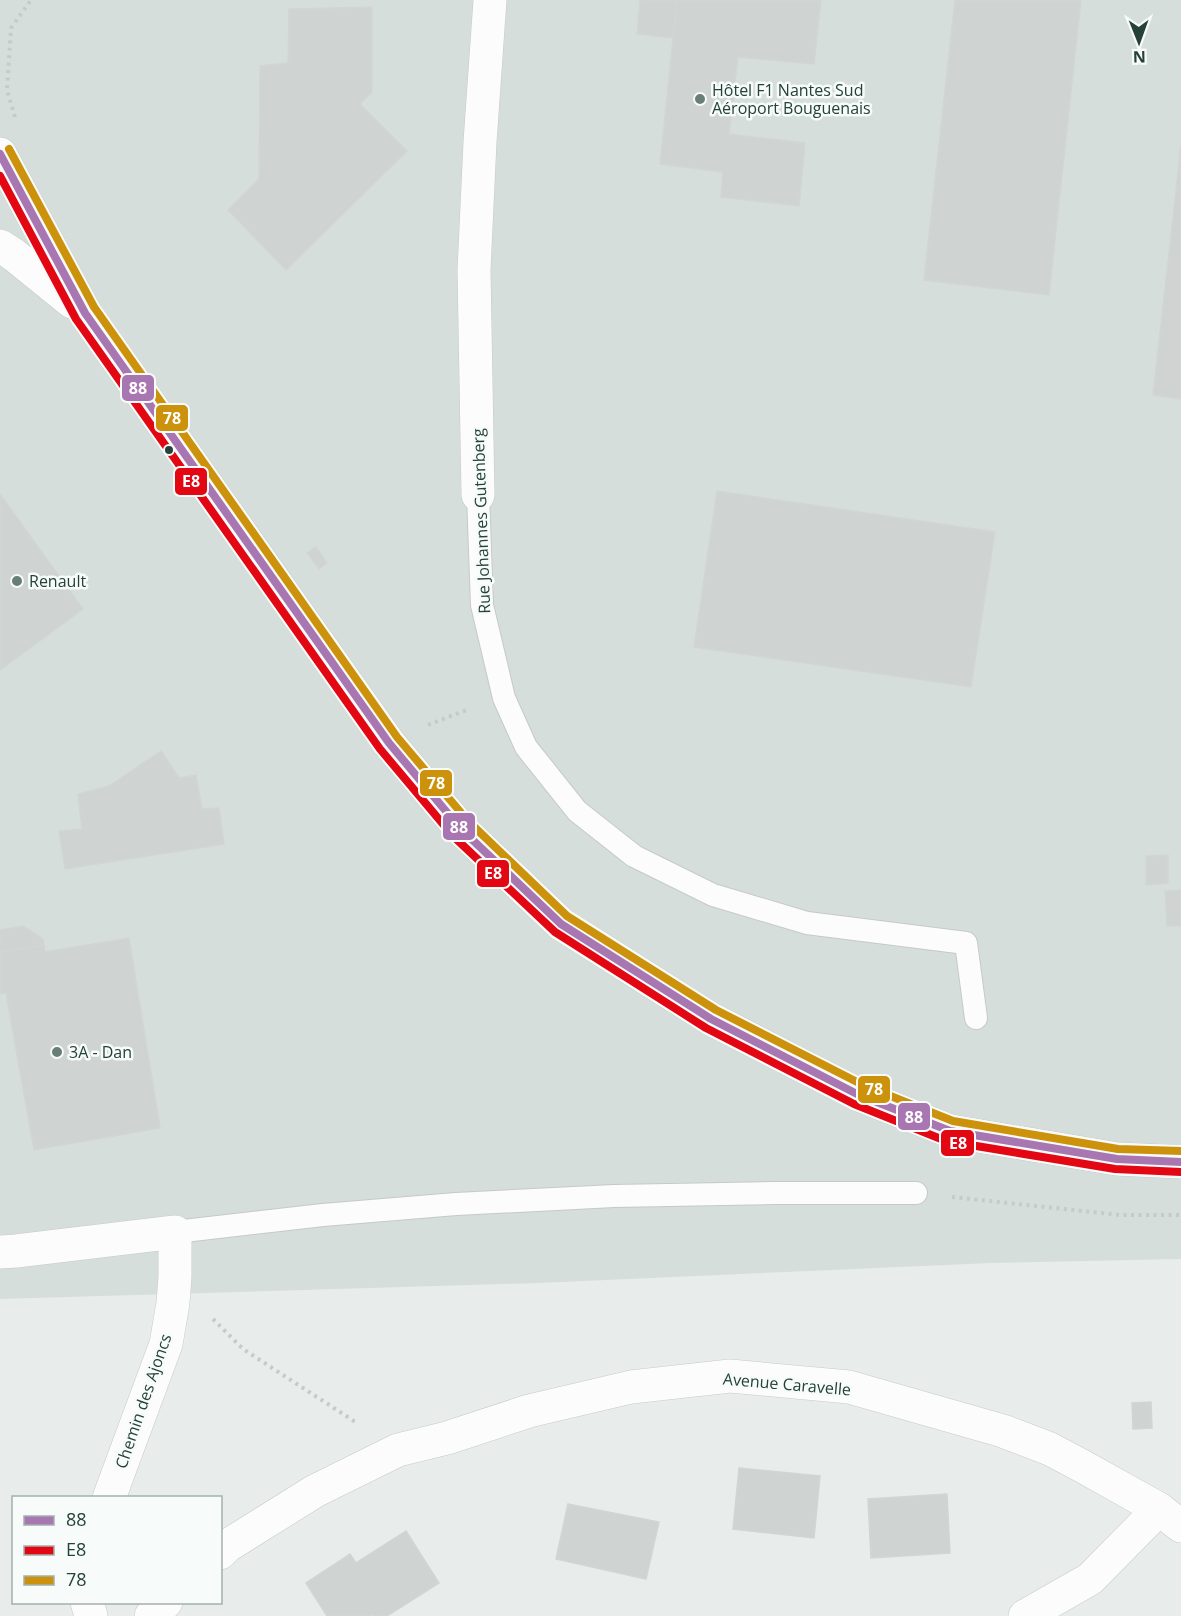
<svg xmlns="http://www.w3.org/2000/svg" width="1181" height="1616" font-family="'Open Sans',sans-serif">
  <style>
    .built { fill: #d6dedb }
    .building { fill: #cfd4d2; stroke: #d1d6d4; stroke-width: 1.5 }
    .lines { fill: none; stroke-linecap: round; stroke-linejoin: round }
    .lane-casing { stroke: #c5cac8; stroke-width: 24 }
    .street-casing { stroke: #c5cac8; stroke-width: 34 }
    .secondary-casing { stroke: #c3cbc8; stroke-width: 34 }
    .path { stroke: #c3ccca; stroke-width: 4; stroke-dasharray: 3 4.5; stroke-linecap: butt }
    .lane { stroke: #fcfcfc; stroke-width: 22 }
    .street { stroke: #fcfcfc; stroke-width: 33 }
    .secondary { stroke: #fcfcfc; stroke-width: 33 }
    .bus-1-casing { stroke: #f7fbf9; stroke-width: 12 }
    .bus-2-casing { stroke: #f7fbf9; stroke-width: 12 }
    .bus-3-casing { stroke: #f7fbf9; stroke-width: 12 }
    .bus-1 { stroke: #a877b2; stroke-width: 8 }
    .bus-2 { stroke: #e30613; stroke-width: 8 }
    .bus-3 { stroke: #cd920c; stroke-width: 8 }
    .poi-dot { fill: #697e78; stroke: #f7fbf9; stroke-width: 2 }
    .bus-dot { fill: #24423a; stroke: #f7fbf9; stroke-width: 2 }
    .labels { text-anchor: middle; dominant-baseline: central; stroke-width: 5; stroke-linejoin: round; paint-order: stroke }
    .poi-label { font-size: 16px; fill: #24423a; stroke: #f7fbf9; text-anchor: start }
    .street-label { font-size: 16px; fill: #24423a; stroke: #f7fbf9 }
    .line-badge { stroke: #f7fbf9; stroke-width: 2 }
    .badge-label { font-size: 16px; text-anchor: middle; font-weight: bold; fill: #fff }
  </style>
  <rect width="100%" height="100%" fill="#e8edeb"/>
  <!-- built -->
  <polygon class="built" points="0,0 1181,0 1181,1259 991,1263 538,1283 0,1299"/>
  <!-- building -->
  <g class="building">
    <polygon points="640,0 677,0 673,38 637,34"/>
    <polygon points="677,0 821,0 814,64 738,57 729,134 805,143 799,206 721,197 723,172 660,164"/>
    <polygon points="955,0 1081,0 1049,295 924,280"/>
    <polygon points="372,7 372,92 360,104 407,151 286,270 228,210 259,179 260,66 288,63 289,9"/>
    <polygon points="1181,146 1181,399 1153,395"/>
    <polygon points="717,491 995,532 971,687 694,647"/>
    <polygon points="0,494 83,609 0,670"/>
    <polygon points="316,547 327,563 319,569 307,553"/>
    <polygon points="161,751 179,778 196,775 202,809 219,808 224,844 65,869 59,831 82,829 78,794 109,786"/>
    <polygon points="1168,855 1168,883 1146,885 1146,856"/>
    <polygon points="1181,890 1181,926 1167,926 1165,891"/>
    <polygon points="23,926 43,939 44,945 0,952 0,930"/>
    <polygon points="129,938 160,1128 34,1150 6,993 0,994 0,952 44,945 45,952"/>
    <polygon points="1151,1402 1152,1428 1133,1429 1132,1403"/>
    <polygon points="739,1468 820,1476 814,1538 733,1529"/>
    <polygon points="947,1494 950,1553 871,1558 868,1499"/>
    <polygon points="568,1504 659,1522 646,1579 556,1559"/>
    <polygon points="406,1531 439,1583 387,1616 373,1616 372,1614 370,1616 327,1616 306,1583 350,1554 356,1563"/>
  </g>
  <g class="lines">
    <defs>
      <g id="lane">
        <polyline points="478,495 482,605 504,698 526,747 577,811 634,856 713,895 807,923 966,943 976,1018"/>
        <polyline points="175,1232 323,1215 456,1204 614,1196 774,1193 916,1193"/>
      </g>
      <g id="street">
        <polyline points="478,495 474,270 480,142 490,0"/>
        <polyline points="0,1252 16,1251 175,1232 175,1276 173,1303 166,1344 109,1498"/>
        <polyline points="220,1553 227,1546 315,1491 398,1450 447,1438 529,1411 631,1387 730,1376 849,1387 1003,1431 1050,1449 1082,1466 1159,1509 1181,1526"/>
        <polyline points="87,1602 91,1616"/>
        <polyline points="151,1616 166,1602"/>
        <polyline points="1025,1616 1090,1579 1159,1509"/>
      </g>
      <g id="secondary">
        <polyline points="0,154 85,313 389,743 460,828 561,924 711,1019 859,1095 950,1131 1117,1159 1181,1162"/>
        <polyline points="0,246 14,255 72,302"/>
      </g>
    </defs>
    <!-- lane casing -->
    <use href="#lane" class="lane-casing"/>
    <!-- street casing -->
    <use href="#street" class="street-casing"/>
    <!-- secondary casing -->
    <use href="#secondary" class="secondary-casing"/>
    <!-- path -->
    <g class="path">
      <polyline points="15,117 7,90 11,28 31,0"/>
      <polyline points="428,725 469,709"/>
      <polyline points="952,1197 1120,1215 1181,1215"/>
      <polyline points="213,1319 243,1349 357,1423"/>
    </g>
    <!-- lane -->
    <use href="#lane" class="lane"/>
    <!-- street -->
    <use href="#street" class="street"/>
    <!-- secondary -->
    <use href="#secondary" class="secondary"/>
    <defs>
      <polyline id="bus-1" points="0,154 85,313 389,743 460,828 561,924 711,1019 859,1095 950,1131 1117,1159 1181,1162"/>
      <polyline id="bus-2" points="0,176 76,319 380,749 453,836 555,932 706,1028 854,1104 946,1141 1115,1169 1181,1172"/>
      <polyline id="bus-3" points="9,149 94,307 397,737 468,821 567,916 716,1010 863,1085 953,1121 1118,1149 1181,1151"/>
    </defs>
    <!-- bus-1 casing -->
    <use href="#bus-1" class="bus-1-casing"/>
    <!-- bus-2 casing -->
    <use href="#bus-2" class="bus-2-casing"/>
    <!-- bus-3 casing -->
    <use href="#bus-3" class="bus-3-casing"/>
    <!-- bus-1 -->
    <use href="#bus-1" class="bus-1"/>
    <!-- bus-2 -->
    <use href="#bus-2" class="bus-2"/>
    <!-- bus-3 -->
    <use href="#bus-3" class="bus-3"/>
  </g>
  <!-- markers -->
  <g class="poi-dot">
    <circle cx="700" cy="99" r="6"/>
    <circle cx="17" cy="581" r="6"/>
    <circle cx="57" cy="1052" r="6"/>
  </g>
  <circle class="bus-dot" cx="169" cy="450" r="5"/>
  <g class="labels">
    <!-- poi labels -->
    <g class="poi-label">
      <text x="712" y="90">Hôtel F1 Nantes Sud<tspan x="712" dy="18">Aéroport Bouguenais</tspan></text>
      <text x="29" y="581">Renault</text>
      <text x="69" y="1052">3A - Dan</text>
    </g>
    <!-- street labels -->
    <g class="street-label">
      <text transform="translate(481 521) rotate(-92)">Rue Johannes Gutenberg</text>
      <text transform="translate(787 1384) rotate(5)">Avenue Caravelle</text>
      <text transform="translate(143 1401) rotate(-71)">Chemin des Ajoncs</text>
    </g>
  </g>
  <g class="line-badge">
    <rect x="121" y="374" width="34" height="28" rx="6" fill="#a877b2"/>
    <rect x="155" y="404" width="34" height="28" rx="6" fill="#cd920c"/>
    <rect x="174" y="467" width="34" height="29" rx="6" fill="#e30613"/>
    <rect x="419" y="769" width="34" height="28" rx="6" fill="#cd920c"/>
    <rect x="442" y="812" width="34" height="29" rx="6" fill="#a877b2"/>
    <rect x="476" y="859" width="34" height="29" rx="6" fill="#e30613"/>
    <rect x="857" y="1075" width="34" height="29" rx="6" fill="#cd920c"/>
    <rect x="897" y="1102" width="34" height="29" rx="6" fill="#a877b2"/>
    <rect x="940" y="1129" width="35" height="28" rx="6" fill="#e30613"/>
  </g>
  <g class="badge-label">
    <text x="138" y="394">88</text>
    <text x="172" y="424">78</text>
    <text x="191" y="487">E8</text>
    <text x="436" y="789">78</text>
    <text x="459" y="833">88</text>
    <text x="493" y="879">E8</text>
    <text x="874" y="1095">78</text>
    <text x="914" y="1123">88</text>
    <text x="958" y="1149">E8</text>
  </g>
  <!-- legend -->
  <rect x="12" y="1496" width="210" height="108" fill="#f7fbf9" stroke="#a3b1ad" stroke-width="1.5"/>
  <rect x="24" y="1516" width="30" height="9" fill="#a877b2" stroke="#a3b1ad" stroke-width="1.5"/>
  <text x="66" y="1526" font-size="18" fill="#24423a">88</text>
  <rect x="24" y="1546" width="30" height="9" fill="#e30613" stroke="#a3b1ad" stroke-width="1.5"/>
  <text x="66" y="1556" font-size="18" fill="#24423a">E8</text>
  <rect x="24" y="1576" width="30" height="9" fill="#cd920c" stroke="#a3b1ad" stroke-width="1.5"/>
  <text x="66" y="1586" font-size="18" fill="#24423a">78</text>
  <!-- north arrow -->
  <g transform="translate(1139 42) rotate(179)" stroke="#f7fbf9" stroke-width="4.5" paint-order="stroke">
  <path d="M0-4.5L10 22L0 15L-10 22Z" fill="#24423a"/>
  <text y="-9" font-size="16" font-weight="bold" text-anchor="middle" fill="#24423a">N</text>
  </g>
</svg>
